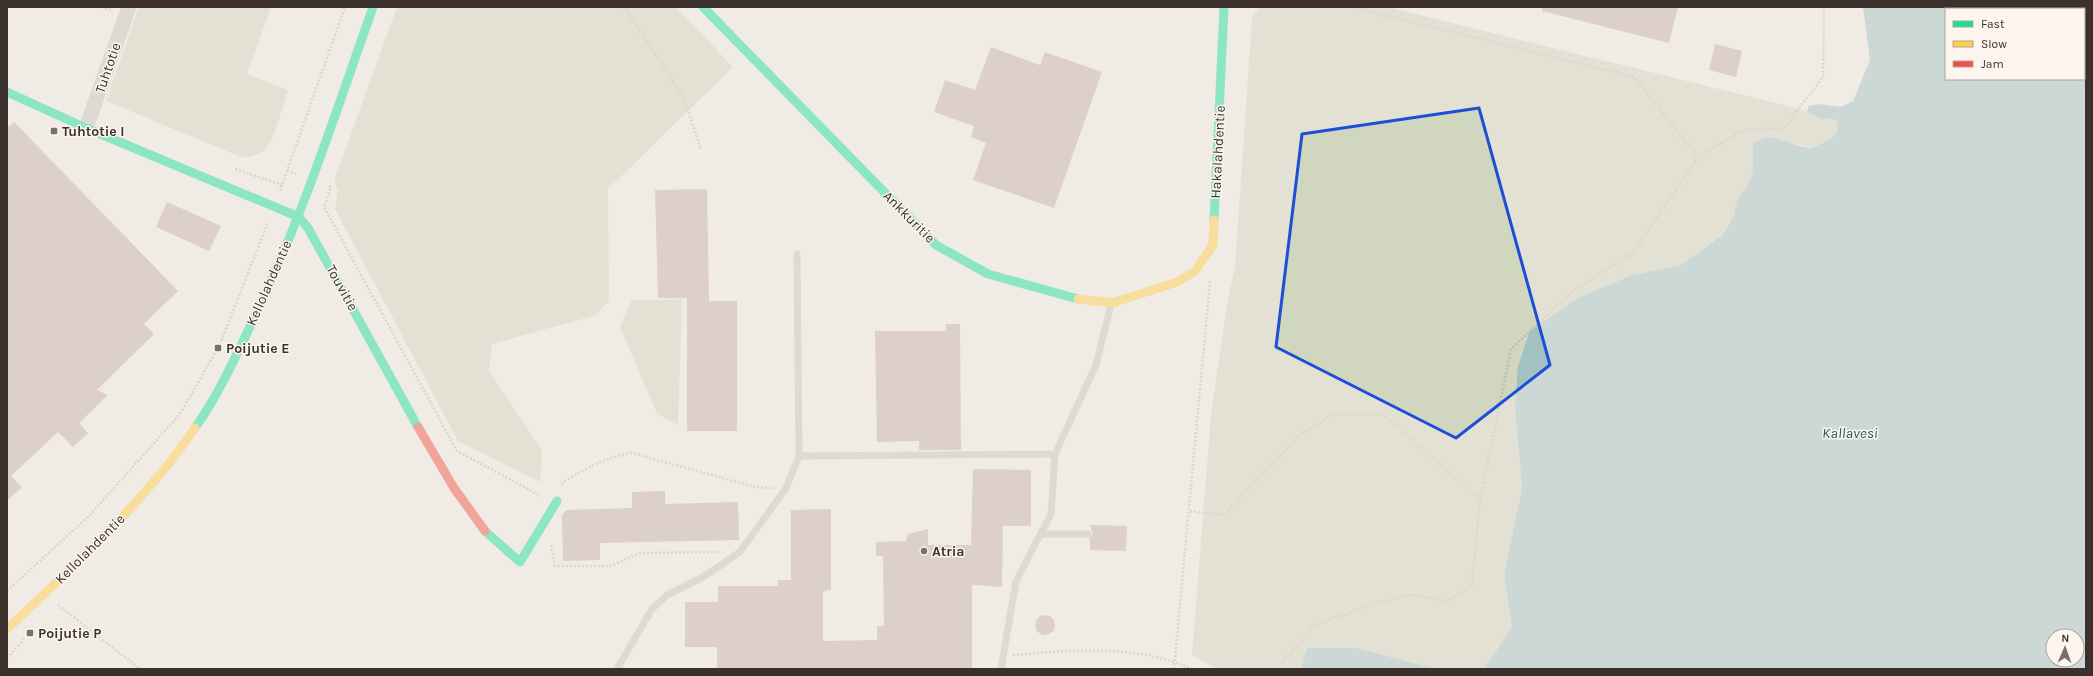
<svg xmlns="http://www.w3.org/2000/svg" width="2093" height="676" font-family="Karla,sans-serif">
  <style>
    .green { fill: #d1d6bf }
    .water { fill: #a1c2c1; fill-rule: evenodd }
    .building { fill: #c3afa7 }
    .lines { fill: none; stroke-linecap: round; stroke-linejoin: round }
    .path { stroke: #c2bbb6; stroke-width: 2.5; stroke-dasharray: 2 2; stroke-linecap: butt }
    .lane { stroke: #c9c3be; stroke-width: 7 }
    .street { stroke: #c9c3be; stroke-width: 15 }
    .fast { stroke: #16e098; stroke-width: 9 }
    .slow { stroke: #ffcf43; stroke-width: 9 }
    .jam { stroke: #f24e42; stroke-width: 9 }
    .marked { fill: none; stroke: #1d4ed8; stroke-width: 3; stroke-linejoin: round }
    .poi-dot { fill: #7a716c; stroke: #fbf5ee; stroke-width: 1.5 }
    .labels { text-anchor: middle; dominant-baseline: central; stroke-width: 3; stroke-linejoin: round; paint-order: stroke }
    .street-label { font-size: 14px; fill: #3b302b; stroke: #fbf5ee }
    .poi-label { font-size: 14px; font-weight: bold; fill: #3b302b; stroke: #fbf5ee; text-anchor: start }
    .water-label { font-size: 15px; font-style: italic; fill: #1f5a5e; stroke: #fbf5ee }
  </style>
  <rect width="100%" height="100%" fill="#f0ebe5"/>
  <!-- green -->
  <g class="green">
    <path d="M139,7h132l-24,67 41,16c-5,14 -13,51 -24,60 -6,5 -15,7 -23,7l-135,-56z"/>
    <polygon points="397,7 676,7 733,67 608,189 609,300 597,315 492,344 489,371 542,450 540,482 458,441 335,209 338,190 334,181"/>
    <polygon points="1259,7 1388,7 1807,111 1822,120 1830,118 1836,120 1839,125 1838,131 1833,138 1810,148 1772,137 1753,144 1753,171 1748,186 1737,200 1734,215 1723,233 1681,265 1629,276 1578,298 1515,408 1522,488 1504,575 1512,627 1484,669 1437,669 1356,648 1307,648 1301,669 1218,669 1192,655 1211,415 1227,304 1235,267 1252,19"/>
    <polygon points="682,299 678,425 657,414 620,327 632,300"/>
  </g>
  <!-- water -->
  <g class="water">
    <path d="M1863,7h223v662h-602l28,-42 -8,-52 18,-87 -7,-80 3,-42 12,-35 48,-33 51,-22 52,-11 42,-31 11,-19 3,-15 11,-14 5,-15v-27c21,-15 35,2 56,4 3,0 8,-3 11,-4 11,-5 23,-10 16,-24l-6,-2 -8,2 -15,-9 2,-5 10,-2 22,3 12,-6 17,-41zM1946,9h138v70h-138zM2053,636h24v24h-24z"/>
    <polygon points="1307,648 1356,648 1437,669 1301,669"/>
  </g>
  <!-- building -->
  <g class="building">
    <polygon points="1542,7 1678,7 1669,43 1542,11"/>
    <polygon points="1715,44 1742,51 1736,77 1709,70"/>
    <polygon points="991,47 1040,65 1045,52 1102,72 1054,208 973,180 986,143 971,137 974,126 934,112 945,80 975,90"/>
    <polygon points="14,122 178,291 144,324 154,334 97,390 108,395 79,423 88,433 73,447 58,432 11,476 22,487 7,501 7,128"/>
    <polygon points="707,189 709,301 737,301 737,431 687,431 687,298 658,298 655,190"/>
    <polygon points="167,202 221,226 209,251 156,227"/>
    <polygon points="946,324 960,324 961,450 919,450 919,441 877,442 875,331 946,331"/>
    <polygon points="973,469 1031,470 1031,526 1003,526 1002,587 972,585 972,669 717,669 717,647 685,647 685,602 718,602 718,586 778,586 778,580 791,580 791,510 831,509 831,590 823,591 823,641 877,640 877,626 884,626 883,556 876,556 876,542 906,541 908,534 928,529 928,545 971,545"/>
    <polygon points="665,491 665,504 738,502 739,540 600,543 600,560 563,561 562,515 566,510 632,508 632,492"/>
    <polygon points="1090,525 1127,526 1126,551 1090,550 1090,538 1093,534"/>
    <circle cx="1045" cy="625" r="10"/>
  </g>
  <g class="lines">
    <!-- path -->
    <g class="path">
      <polyline points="101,7 113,11"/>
      <polyline points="624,7 684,98 701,150"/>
      <polyline points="1352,7 1634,77 1698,157"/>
      <polyline points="235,169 282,185"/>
      <polyline points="287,171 296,174"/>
      <polyline points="329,186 331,187 324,207 457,451 541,496"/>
      <polyline points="280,191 345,7"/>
      <path d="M561,484c22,-15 45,-27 71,-31l123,34 19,1"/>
      <polyline points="1190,511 1224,515 1297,437 1334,414 1383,414 1480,500"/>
      <polyline points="551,545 555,566 611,566 639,553 720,552"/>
      <polyline points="7,591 89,516 180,414 220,344 268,222"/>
      <polyline points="58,605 140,669"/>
      <path d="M1013,655c57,-5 126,-11 179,14"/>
      <polyline points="7,658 24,639"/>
      <polyline points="1174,669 1210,281"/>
      <polyline points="1277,669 1316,624 1406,594 1448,601 1472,586 1480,500 1511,349 1573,291 1634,252 1698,157 1743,130 1784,128 1823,77 1824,7"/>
    </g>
    <!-- lane -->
    <g class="lane">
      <polyline points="799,456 1055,454 1096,365 1111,305"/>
      <polyline points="1041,534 1088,534"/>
      <polyline points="617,669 652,609 667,595 703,577 740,552 786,488 799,456 797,254"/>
      <polyline points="1001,669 1016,581 1051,514 1055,454"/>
    </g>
    <!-- street -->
    <polyline class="street" points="86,128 129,7"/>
    <!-- fast -->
    <g class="fast">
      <polyline points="703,7 936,245 988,274 1078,299"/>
      <polyline points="7,92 86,128 299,217 308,228 418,427"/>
      <polyline points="1214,220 1224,7"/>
      <path d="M195,428c24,-34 41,-72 59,-110 48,-100 82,-206 119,-311"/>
      <polyline points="485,531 520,562 557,501"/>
    </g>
    <!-- slow -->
    <g class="slow">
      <polyline points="1078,299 1112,303 1177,282 1195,271 1213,245 1214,220"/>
      <path d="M7,629c67,-63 136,-125 188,-201"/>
    </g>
    <!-- jam -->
    <polyline class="jam" points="418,427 454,488 485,531"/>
  </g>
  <!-- marked area -->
  <path d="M0 0H2093V676H0ZM1479,108l71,257 -94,73 -180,-91 26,-213z" fill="#f0ebe5" fill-opacity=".55" fill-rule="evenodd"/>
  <path class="marked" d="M1479,108l71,257 -94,73 -180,-91 26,-213z"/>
  <!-- markers -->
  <g class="poi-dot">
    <rect x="50" y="127" width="8" height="8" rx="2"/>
    <rect x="214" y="344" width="8" height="8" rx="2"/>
    <circle cx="924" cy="551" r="4"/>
    <rect x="26" y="629" width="8" height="8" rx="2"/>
  </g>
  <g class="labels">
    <!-- street labels -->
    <g class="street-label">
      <text transform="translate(108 68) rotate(-71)">Tuhtotie</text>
      <text transform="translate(1218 152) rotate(-87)">Hakalahdentie</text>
      <text transform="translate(909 217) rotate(45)">Ankkuritie</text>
      <text transform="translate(269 283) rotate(-66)">Kellolahdentie</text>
      <text transform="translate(342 288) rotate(61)">Touvitie</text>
      <text transform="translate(90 549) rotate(-45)">Kellolahdentie</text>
    </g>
    <!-- poi labels -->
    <g class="poi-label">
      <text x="62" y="131">Tuhtotie I</text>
      <text x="226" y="348">Poijutie E</text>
      <text x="932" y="551">Atria</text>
      <text x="38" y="633">Poijutie P</text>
    </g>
    <!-- water labels -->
    <g class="water-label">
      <text x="1850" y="433">Kallavesi</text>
    </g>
  </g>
  <!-- border -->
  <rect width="2093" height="676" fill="none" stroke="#3b302b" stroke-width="16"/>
  <!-- legend -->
  <rect x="1945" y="8" width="140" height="72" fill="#fbf5ee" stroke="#aea6a0"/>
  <rect x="1953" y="21" width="20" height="6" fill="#16e098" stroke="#aea6a0"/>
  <text x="1981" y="28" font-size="12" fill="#3b302b">Fast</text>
  <rect x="1953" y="41" width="20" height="6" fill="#ffcf43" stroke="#aea6a0"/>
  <text x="1981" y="48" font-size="12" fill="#3b302b">Slow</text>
  <rect x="1953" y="61" width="20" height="6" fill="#f24e42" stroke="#aea6a0"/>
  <text x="1981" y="68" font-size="12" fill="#3b302b">Jam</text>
  <!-- north arrow -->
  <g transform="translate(2065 648) rotate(2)"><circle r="19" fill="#fbf5ee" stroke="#aea6a0"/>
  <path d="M0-3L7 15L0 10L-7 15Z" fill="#7a716c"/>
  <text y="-6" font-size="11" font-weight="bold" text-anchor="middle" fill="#3b302b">N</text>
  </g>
</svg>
